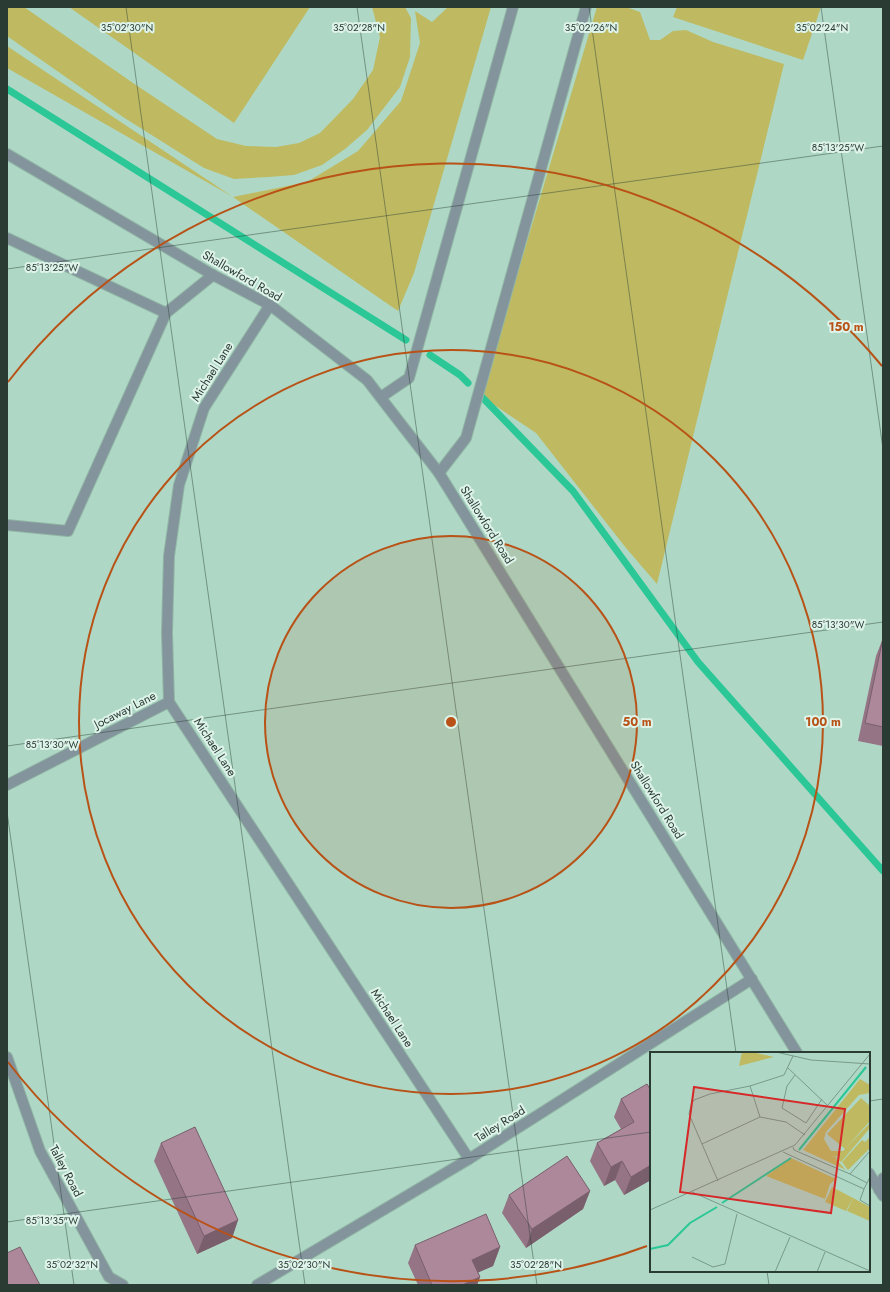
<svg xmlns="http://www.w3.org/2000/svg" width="890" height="1292" font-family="Jost,sans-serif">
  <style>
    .green { fill: #bfba61 }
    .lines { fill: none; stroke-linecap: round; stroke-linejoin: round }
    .stream { stroke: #2bc796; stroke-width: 7 }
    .minor-casing { stroke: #91b5a5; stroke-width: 12 }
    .minor { stroke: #83949c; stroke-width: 10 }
    .wall { fill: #957585 }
    .shaded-wall { fill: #795f6c }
    .building { fill: #ad889b; stroke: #795f6c }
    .ticks { fill: none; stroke: #2a3b34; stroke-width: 1; stroke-opacity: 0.45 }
    .ring { fill: none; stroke: #b85216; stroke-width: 2 }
    .labels { text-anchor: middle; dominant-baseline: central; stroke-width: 4; stroke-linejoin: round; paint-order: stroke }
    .street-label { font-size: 12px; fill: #2a3b34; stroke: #def3e9 }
    .inset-river { fill: none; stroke: #2bc796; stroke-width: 2 }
    .inset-road { fill: none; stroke: #79998b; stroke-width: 1 }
    .view { fill: #d62828; fill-opacity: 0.15; stroke: #d62828; stroke-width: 2 }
    .inset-edge { fill: none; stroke: #2a3b34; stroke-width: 2 }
    .ticks-label { font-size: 10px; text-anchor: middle; fill: #2a3b34; stroke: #def3e9; stroke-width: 4; stroke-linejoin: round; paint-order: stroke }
    .centre { fill: #b85216; stroke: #def3e9; stroke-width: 2 }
    .ring-label { font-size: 12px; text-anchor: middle; font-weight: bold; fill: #b85216; stroke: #def3e9; stroke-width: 4; stroke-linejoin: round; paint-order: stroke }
  </style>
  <rect width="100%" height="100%" fill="#aed8c5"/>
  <!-- green -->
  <g class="green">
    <polygon points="7,7 24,7 133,83 217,139 246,146 276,147 299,143 320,133 353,99 373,70 380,37 372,7 405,7 411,18 410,57 400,87 367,130 345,149 322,165 294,175 269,177 234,179 204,168 123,117 7,36"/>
    <polygon points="69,7 310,7 234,123"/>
    <polygon points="448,7 491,7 414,273 398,311 233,197 7,68 7,46 233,197 307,182 358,151 401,101 420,43 415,11 432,22"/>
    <polygon points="597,7 626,7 640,12 650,40 660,40 673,31 686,30 713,42 784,64 657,584 626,548 536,433 481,396"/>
    <polygon points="677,7 821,7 803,60 673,17"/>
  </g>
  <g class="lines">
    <!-- stream -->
    <g class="stream">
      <polyline points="7,89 406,340"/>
      <polyline points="430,355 460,375 468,383"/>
      <polyline points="481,396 573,491 698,662 883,871"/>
    </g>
    <defs>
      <g id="minor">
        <polyline points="7,154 213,275 270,305 367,380 439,473 797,1053"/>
        <polyline points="7,238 166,313 68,531 7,525"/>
        <polyline points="270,305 204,408 179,485 169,556 167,633 169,702 469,1159"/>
        <polyline points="166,313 213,275"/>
        <polyline points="381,397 409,378 513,7"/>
        <polyline points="439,473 466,438 586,7"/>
        <polyline points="7,785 169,702"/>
        <polyline points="7,1057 40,1151 109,1277 123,1285"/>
        <polyline points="869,1173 883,1196"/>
        <polyline points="879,1190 883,1178"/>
        <polyline points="257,1285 469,1159 752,979"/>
      </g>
    </defs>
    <!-- minor casing -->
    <use href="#minor" class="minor-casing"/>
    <!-- minor -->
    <use href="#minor" class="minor"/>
  </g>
  <!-- wall -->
  <g class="wall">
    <polygon points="883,638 883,746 858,741 876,656"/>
    <polygon points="651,1091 651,1180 624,1195 615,1180 604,1186 590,1161 597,1143 621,1129 614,1117 621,1099"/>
    <polygon points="161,1143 238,1220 232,1238 197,1254 154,1161"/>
    <polygon points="590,1191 583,1209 526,1248 502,1213 509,1195"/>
    <polygon points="415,1245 500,1247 493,1266 478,1272 480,1277 477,1285 418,1285 408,1263"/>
  </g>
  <!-- shaded-wall -->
  <g class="shaded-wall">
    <polygon points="622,1161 615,1180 604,1186 611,1167"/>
    <polygon points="651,1165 651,1180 624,1195 631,1177"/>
    <polygon points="590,1191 583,1209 526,1248 532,1229"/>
    <polygon points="238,1220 232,1238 197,1254 204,1236"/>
    <polygon points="500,1247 493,1266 466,1278 472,1260"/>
    <polygon points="480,1277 477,1285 462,1285"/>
  </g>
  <!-- building -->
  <g class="building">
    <polygon points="883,638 883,727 865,723"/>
    <polygon points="647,1084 651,1091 651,1165 631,1177 622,1161 611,1167 597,1143 634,1122 621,1099"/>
    <polygon points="195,1127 238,1220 204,1236 161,1143"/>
    <polygon points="567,1156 590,1191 532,1229 509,1195"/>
    <polygon points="486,1214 500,1247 472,1260 480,1277 462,1285 432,1285 415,1245"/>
    <polygon points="20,1247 40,1285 7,1285 7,1253"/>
  </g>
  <!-- ticks -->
  <path class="ticks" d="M126,7l179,1278M357,7l180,1278M589,7l147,1046M821,7l62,442M7,269l876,-123M7,746l876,-124M7,812l67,473M869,1101l14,-2M7,1222l644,-90M767,1271l2,14"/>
  <!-- distance rings -->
  <circle cx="451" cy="722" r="186" fill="#b85216" fill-opacity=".12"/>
  <g class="ring">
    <circle cx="451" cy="722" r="186"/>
    <circle cx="451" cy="722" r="372"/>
    <path d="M647 1246A559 559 0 0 1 8 1062M8 382A559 559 0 0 1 882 366"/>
  </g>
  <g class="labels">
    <!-- street labels -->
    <g class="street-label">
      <text transform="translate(242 276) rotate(30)">Shallowford Road</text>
      <text transform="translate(212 372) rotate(-58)">Michael Lane</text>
      <text transform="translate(487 525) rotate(58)">Shallowford Road</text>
      <text transform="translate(125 710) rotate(-27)">Jocaway Lane</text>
      <text transform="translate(215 747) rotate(57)">Michael Lane</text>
      <text transform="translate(657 800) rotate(58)">Shallowford Road</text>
      <text transform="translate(392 1018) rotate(57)">Michael Lane</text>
      <text transform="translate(500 1124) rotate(-32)">Talley Road</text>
      <text transform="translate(66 1171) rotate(62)">Talley Road</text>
    </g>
  </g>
  <!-- overview -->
  <g transform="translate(650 1052)">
    <rect width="220" height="220" fill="#aed8c5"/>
    <path d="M92,0h10l22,5 -35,9zM210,27l10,6v8l-11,2 -33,37 -2,7 7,12h12l27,-28v5l-29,34 -4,-3 2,-3h-7l5,1 -1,2 10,11 -43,-20zM211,46l9,8v15l-25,28 -18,-15zM220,85v11l-22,22 -6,-8 20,-22 3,2zM141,106l45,21 -6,5 -5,15 -59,-23zM182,135l21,11 -7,13 -21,-9zM203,146l17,9v14l-23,-10z" fill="#bfba61"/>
    <path class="inset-river" d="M149,98l67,-83M72,151l69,-45M0,197l18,-4 22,-22 27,-16"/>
    <path class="inset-road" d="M126,0l35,8 59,4M138,16l40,38M145,23l-8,11 -5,22 24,15 16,-24M100,34l10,31M52,92l58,-27 26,5 19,13M143,95l1,3 56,24 20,-23M133,100l81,37 6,-12M200,122l17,9M68,129l-29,-67 2,-9 3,-5 16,-6 40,-8 34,-11 9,-19M214,137l-4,11 10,6M42,140l178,79M0,158l145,-65 75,-91M42,205l21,10 12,-3 12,-50M125,220l15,-35M167,220l8,-20"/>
    <path class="view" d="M44,35l151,22 -14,104 -151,-21z"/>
    <rect width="220" height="220" class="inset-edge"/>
  </g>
  <g class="ticks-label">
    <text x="127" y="31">35°02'30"N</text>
    <text x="359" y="31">35°02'28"N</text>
    <text x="591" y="31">35°02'26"N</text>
    <text x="822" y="31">35°02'24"N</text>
    <text x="838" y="151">85°13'25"W</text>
    <text x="52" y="271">85°13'25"W</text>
    <text x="838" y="628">85°13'30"W</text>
    <text x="52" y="748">85°13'30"W</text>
    <text x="52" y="1224">85°13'35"W</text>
    <text x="72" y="1268">35°02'32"N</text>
    <text x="304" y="1268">35°02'30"N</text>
    <text x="536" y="1268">35°02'28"N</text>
  </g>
  <circle cx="451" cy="722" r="6" class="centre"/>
  <g class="ring-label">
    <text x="846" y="331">150 m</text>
    <text x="637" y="726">50 m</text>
    <text x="823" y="726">100 m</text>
  </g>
  <!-- border -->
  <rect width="890" height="1292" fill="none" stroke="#2a3b34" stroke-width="16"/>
</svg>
